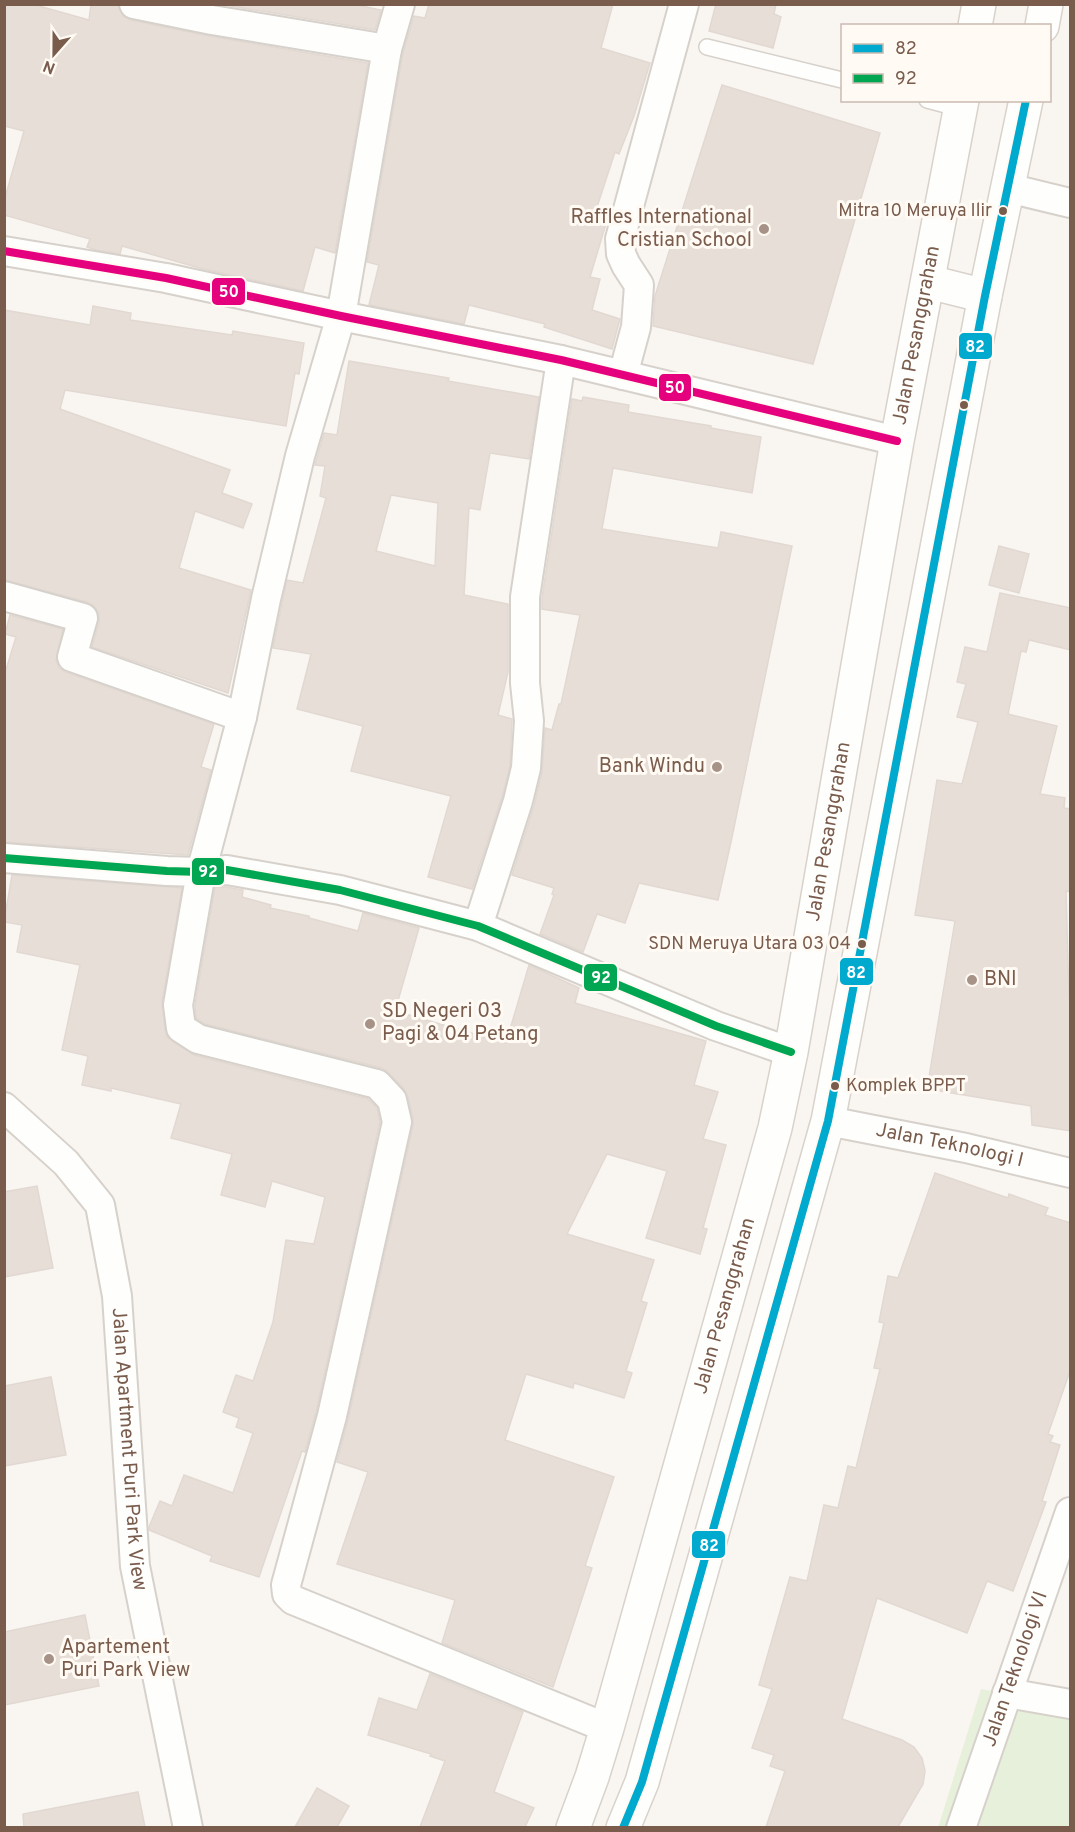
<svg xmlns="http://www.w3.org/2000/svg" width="1075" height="1832" font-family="Overpass,sans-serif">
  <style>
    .green { fill: #e7f0db }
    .building { fill: #e6ded7; stroke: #e2d8d2; stroke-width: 1.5; fill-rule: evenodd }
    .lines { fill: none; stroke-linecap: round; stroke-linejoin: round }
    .service-casing { stroke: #d7d1cb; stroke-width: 18 }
    .minor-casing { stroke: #d7d1cb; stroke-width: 32 }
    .secondary-casing { stroke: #d9d2cb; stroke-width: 36 }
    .service { stroke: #fefefd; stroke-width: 15 }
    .minor { stroke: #fefefd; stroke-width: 28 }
    .secondary { stroke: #fefefd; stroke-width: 33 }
    .bus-1-casing { stroke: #fffaf3; stroke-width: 12 }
    .bus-2-casing { stroke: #fffaf3; stroke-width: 12 }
    .bus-3-casing { stroke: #fffaf3; stroke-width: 12 }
    .bus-1 { stroke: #00a9ce; stroke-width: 8 }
    .bus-2 { stroke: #00a651; stroke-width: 8 }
    .bus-3 { stroke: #e5007d; stroke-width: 8 }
    .bus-dot { fill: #7a5c4d; stroke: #fffaf3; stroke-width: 2 }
    .poi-dot { fill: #a69286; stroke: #fffaf3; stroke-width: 2 }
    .labels { text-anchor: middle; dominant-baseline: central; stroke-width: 6; stroke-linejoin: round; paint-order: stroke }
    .bus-label { font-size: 18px; fill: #7a5c4d; stroke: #fffaf3; text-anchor: end }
    .poi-label { font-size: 20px; fill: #7a5c4d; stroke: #fffaf3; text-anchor: start }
    .street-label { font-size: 20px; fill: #7a5c4d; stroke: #fffaf3 }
    .line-badge { stroke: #fffaf3; stroke-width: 2 }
    .badge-label { font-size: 16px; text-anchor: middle; font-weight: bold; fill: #fff }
  </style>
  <rect width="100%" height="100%" fill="#f9f5f0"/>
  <!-- green -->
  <polygon class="green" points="981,1689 1070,1706 1070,1827 938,1828"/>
  <!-- building -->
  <g class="building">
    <polygon points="4,4 32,4 89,20 91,4 118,4 123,16 131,20 209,36 368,63 335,253 315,247 303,291 203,269 122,246 120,254 96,250 87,247 90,239 4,215 4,201 24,131 4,126"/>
    <polygon points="219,4 352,4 381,10 375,30"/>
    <polygon points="429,4 613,4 601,48 650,63 634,116 619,154 615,152 595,213 608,217 590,277 600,279 592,310 620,319 612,349 544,327 545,324 469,305 464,324 369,305 379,265 367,262 403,53 414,16 425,18"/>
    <polygon points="716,4 776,4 774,14 781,17 773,48 709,31"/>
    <polygon points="722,85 880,133 813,364 653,326 655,296"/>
    <polygon points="93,306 131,313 130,320 232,335 233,331 304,343 299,374 295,373 286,426 65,390 60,409 230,470 222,493 252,504 243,528 195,511 179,568 251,590 228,693 92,647 99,622 99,613 94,606 87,602 4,580 4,310 90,325"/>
    <path d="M349,361l100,17 -1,3 91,16 -10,62 -39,-6 -10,57 -11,-2 -5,87 44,9v68l-10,43 14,4v2l-2,45 -8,31 -30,92 -44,-12 23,-81 -100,-25 12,-45 -66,-17 14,-55 -38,-6 14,-68 16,3 23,-85 -6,-2 5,-30 -10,-1 9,-32 13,2zM391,495l47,8 -3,63 -59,-15z"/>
    <polygon points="583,397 629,405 628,412 711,426 711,428 761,437 752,493 613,468 602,529 718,548 721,532 792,546 731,842 718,900 639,883 625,923 597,914 583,952 540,934 554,895 552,894 554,888 512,875 534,806 542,772 545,728 552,730 559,704 561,704 580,615 542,609 542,598 572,399 582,401"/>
    <polygon points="999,546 1029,554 1019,593 989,585"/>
    <polygon points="1000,593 1071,608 1071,650 1029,640 1026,652 1021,651 1008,714 1057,726 1040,794 1065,798 1064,808 1071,809 1071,892 1066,891 1069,998 1071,998 1071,1131 1032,1125 1031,1106 927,1089 955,921 915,915 937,780 962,784 978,722 957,717 966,684 957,682 965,647 987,652"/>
    <polygon points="10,615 63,629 56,660 59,668 66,672 214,724 201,767 211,770 188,855 4,842 4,676 16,637 5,634"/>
    <polygon points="12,875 182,888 162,1002 165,1030 167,1037 194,1055 368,1099 377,1108 380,1122 316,1412 305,1452 302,1451 259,1577 210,1561 212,1556 149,1530 149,1527 160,1501 172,1506 184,1475 233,1493 253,1433 236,1427 239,1418 223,1412 236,1375 253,1381 273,1322 286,1240 314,1244 325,1197 272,1181 265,1207 221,1195 232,1154 171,1138 181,1104 111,1088 111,1091 82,1085 88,1056 62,1050 80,965 17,952 22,925 4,922"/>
    <polygon points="215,887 226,887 243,890 242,897 271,905 270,908 309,916 309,918 358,931 363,913 419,928 395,1011 506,1043 529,965 579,988 575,1003 706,1041 694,1085 718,1092 703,1139 726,1145 703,1228 707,1229 700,1254 646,1238 667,1171 607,1154 567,1234 654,1260 641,1301 647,1303 626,1371 632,1373 624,1398 574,1383 573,1388 526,1374 505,1440 614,1477 585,1566 592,1568 553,1687 442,1643 455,1600 337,1564 368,1472 337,1462 348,1420 413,1126 413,1118 408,1096 404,1089 389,1073 382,1068 205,1024 196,1018 195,1005"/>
    <polygon points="935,1173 1008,1198 1009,1194 1048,1208 1045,1215 1071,1223 1071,1368 1048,1434 1053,1436 1050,1442 1060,1445 1042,1501 1046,1502 1013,1591 987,1581 967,1633 877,1598 842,1719 902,1740 914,1747 922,1758 925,1771 923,1784 898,1827 766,1827 785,1771 770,1766 774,1755 752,1748 772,1689 759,1685 790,1577 807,1581 824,1505 838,1508 848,1466 856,1468 880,1369 874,1368 884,1323 879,1322 888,1276 898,1278"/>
    <polygon points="37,1186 53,1268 4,1277 4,1192"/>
    <polygon points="51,1377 66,1455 4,1466 4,1386"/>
    <polygon points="85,1615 99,1686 4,1705 4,1632"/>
    <polygon points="430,1674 523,1712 494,1792 534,1808 525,1827 420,1827 445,1761 430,1756 431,1754 368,1735 379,1698 417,1710"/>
    <polygon points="317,1788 349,1806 337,1827 295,1827"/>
    <polygon points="138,1792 145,1827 24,1827 23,1814"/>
  </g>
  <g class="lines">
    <defs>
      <g id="service">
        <polyline points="707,47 842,80"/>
        <polyline points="927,100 961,109"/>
      </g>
      <g id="minor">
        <polyline points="134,4 212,20 387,49"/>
        <polyline points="400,4 387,49 341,316 300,456 266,599 242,717 201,872 178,1005 181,1028 198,1039 377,1084 392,1100 397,1122 332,1416 286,1585 287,1594 293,1600 607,1728"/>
        <polyline points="1008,188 1070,203"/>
        <polyline points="4,251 166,278 341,316 561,360 897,441"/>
        <polyline points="623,375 636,327 639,285 626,265 621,254 620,239 684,4"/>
        <polyline points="4,596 83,618 72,657 242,717"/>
        <polyline points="4,858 167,871 201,872 227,870 340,890 478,926 716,1026 791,1052"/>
        <polyline points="478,926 518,801 526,768 529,721 525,683 525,597 561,360"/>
        <path id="s1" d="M4,1107l62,56 34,42 17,91 18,270 53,262"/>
        <path id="s2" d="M828,1121l138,27 104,25"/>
        <polyline points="1007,1693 1070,1704"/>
        <path id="s3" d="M961,1828l109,-316"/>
      </g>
      <g id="secondary">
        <polyline points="975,26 979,4"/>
        <polyline points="1042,26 1046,4"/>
        <polyline points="929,282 985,296"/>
        <path id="s4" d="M573,1828l19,-51 15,-49 168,-600 16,-76 106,-611 65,-341"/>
        <polyline points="623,1828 642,1782 828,1121 985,296 1026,100"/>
      </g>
    </defs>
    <!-- service casing -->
    <use href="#service" class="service-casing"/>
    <!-- minor casing -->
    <use href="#minor" class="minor-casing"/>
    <!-- secondary casing -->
    <use href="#secondary" class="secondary-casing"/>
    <!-- service -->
    <use href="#service" class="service"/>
    <!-- minor -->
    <use href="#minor" class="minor"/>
    <!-- secondary -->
    <use href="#secondary" class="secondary"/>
    <defs>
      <polyline id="bus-1" points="623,1828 642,1782 828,1121 985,296 1026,100"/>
      <polyline id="bus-2" points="4,858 167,871 201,872 227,870 340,890 478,926 716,1026 791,1052"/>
      <polyline id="bus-3" points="4,251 166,278 341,316 561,360 897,441"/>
    </defs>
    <!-- bus-1 casing -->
    <use href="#bus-1" class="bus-1-casing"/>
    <!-- bus-2 casing -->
    <use href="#bus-2" class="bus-2-casing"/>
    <!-- bus-3 casing -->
    <use href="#bus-3" class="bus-3-casing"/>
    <!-- bus-1 -->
    <use href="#bus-1" class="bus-1"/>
    <!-- bus-2 -->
    <use href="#bus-2" class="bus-2"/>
    <!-- bus-3 -->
    <use href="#bus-3" class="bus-3"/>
  </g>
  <!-- markers -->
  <g class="bus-dot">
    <circle cx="1003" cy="211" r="5"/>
    <circle cx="964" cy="405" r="5"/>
    <circle cx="862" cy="944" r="5"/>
    <circle cx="835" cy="1086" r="5"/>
  </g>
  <g class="poi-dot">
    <circle cx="764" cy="229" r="6"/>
    <circle cx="717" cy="767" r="6"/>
    <circle cx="972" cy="980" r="6"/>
    <circle cx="370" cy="1024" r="6"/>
    <circle cx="49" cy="1659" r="6"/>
  </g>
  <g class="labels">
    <!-- bus labels -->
    <g class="bus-label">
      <text x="992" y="211">Mitra 10 Meruya Ilir</text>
      <text x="851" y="944">SDN Meruya Utara 03 04</text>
      <text x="846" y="1086" text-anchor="start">Komplek BPPT</text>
    </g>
    <!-- poi labels -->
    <g class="poi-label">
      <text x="752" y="218" text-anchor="end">Raffles International<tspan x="752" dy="23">Cristian School</tspan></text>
      <text x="705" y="767" text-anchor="end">Bank Windu</text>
      <text x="984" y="980">BNI</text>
      <text x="382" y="1012">SD Negeri 03<tspan x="382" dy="23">Pagi &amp; 04 Petang</tspan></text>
      <text x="61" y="1648">Apartement<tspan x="61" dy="23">Puri Park View</tspan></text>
    </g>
    <!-- street labels -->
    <g class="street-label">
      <text stroke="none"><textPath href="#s4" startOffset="1534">Jalan Pesanggrahan</textPath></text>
      <text stroke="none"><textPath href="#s4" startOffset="1030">Jalan Pesanggrahan</textPath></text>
      <text stroke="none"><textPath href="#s2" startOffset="124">Jalan Teknologi I</textPath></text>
      <text stroke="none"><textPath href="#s4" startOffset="544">Jalan Pesanggrahan</textPath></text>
      <text stroke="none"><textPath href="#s1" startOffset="384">Jalan Apartment Puri Park View</textPath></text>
      <text stroke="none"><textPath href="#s3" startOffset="168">Jalan Teknologi VI</textPath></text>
    </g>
  </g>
  <g class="line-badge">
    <rect x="211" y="277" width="35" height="29" rx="6" fill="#e5007d"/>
    <rect x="958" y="332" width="35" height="28" rx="6" fill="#00a9ce"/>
    <rect x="658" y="373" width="34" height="29" rx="6" fill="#e5007d"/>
    <rect x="191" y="857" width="34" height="29" rx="6" fill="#00a651"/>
    <rect x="839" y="957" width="35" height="29" rx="6" fill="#00a9ce"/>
    <rect x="583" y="963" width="35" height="29" rx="6" fill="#00a651"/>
    <rect x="691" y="1530" width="35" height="29" rx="6" fill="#00a9ce"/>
  </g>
  <g class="badge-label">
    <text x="229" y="297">50</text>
    <text x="975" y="352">82</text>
    <text x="675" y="393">50</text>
    <text x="208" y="877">92</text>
    <text x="856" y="978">82</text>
    <text x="601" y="983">92</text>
    <text x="709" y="1551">82</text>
  </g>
  <!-- border -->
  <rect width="1075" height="1832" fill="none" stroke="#7a5c4d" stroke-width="12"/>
  <!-- legend -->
  <rect x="841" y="24" width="210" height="78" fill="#fffaf3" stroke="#cabbb1" stroke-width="1.5"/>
  <rect x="853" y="44" width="30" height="9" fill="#00a9ce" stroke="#cabbb1" stroke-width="1.5"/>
  <text x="895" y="54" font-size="18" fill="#7a5c4d">82</text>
  <rect x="853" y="74" width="30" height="9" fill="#00a651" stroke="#cabbb1" stroke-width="1.5"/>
  <text x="895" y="84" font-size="18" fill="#7a5c4d">92</text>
  <!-- north arrow -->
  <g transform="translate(54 54) rotate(201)" stroke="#fffaf3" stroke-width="4.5" paint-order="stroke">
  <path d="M0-4.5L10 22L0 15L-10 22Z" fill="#7a5c4d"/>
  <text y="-9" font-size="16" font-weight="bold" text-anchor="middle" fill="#7a5c4d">N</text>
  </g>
</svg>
